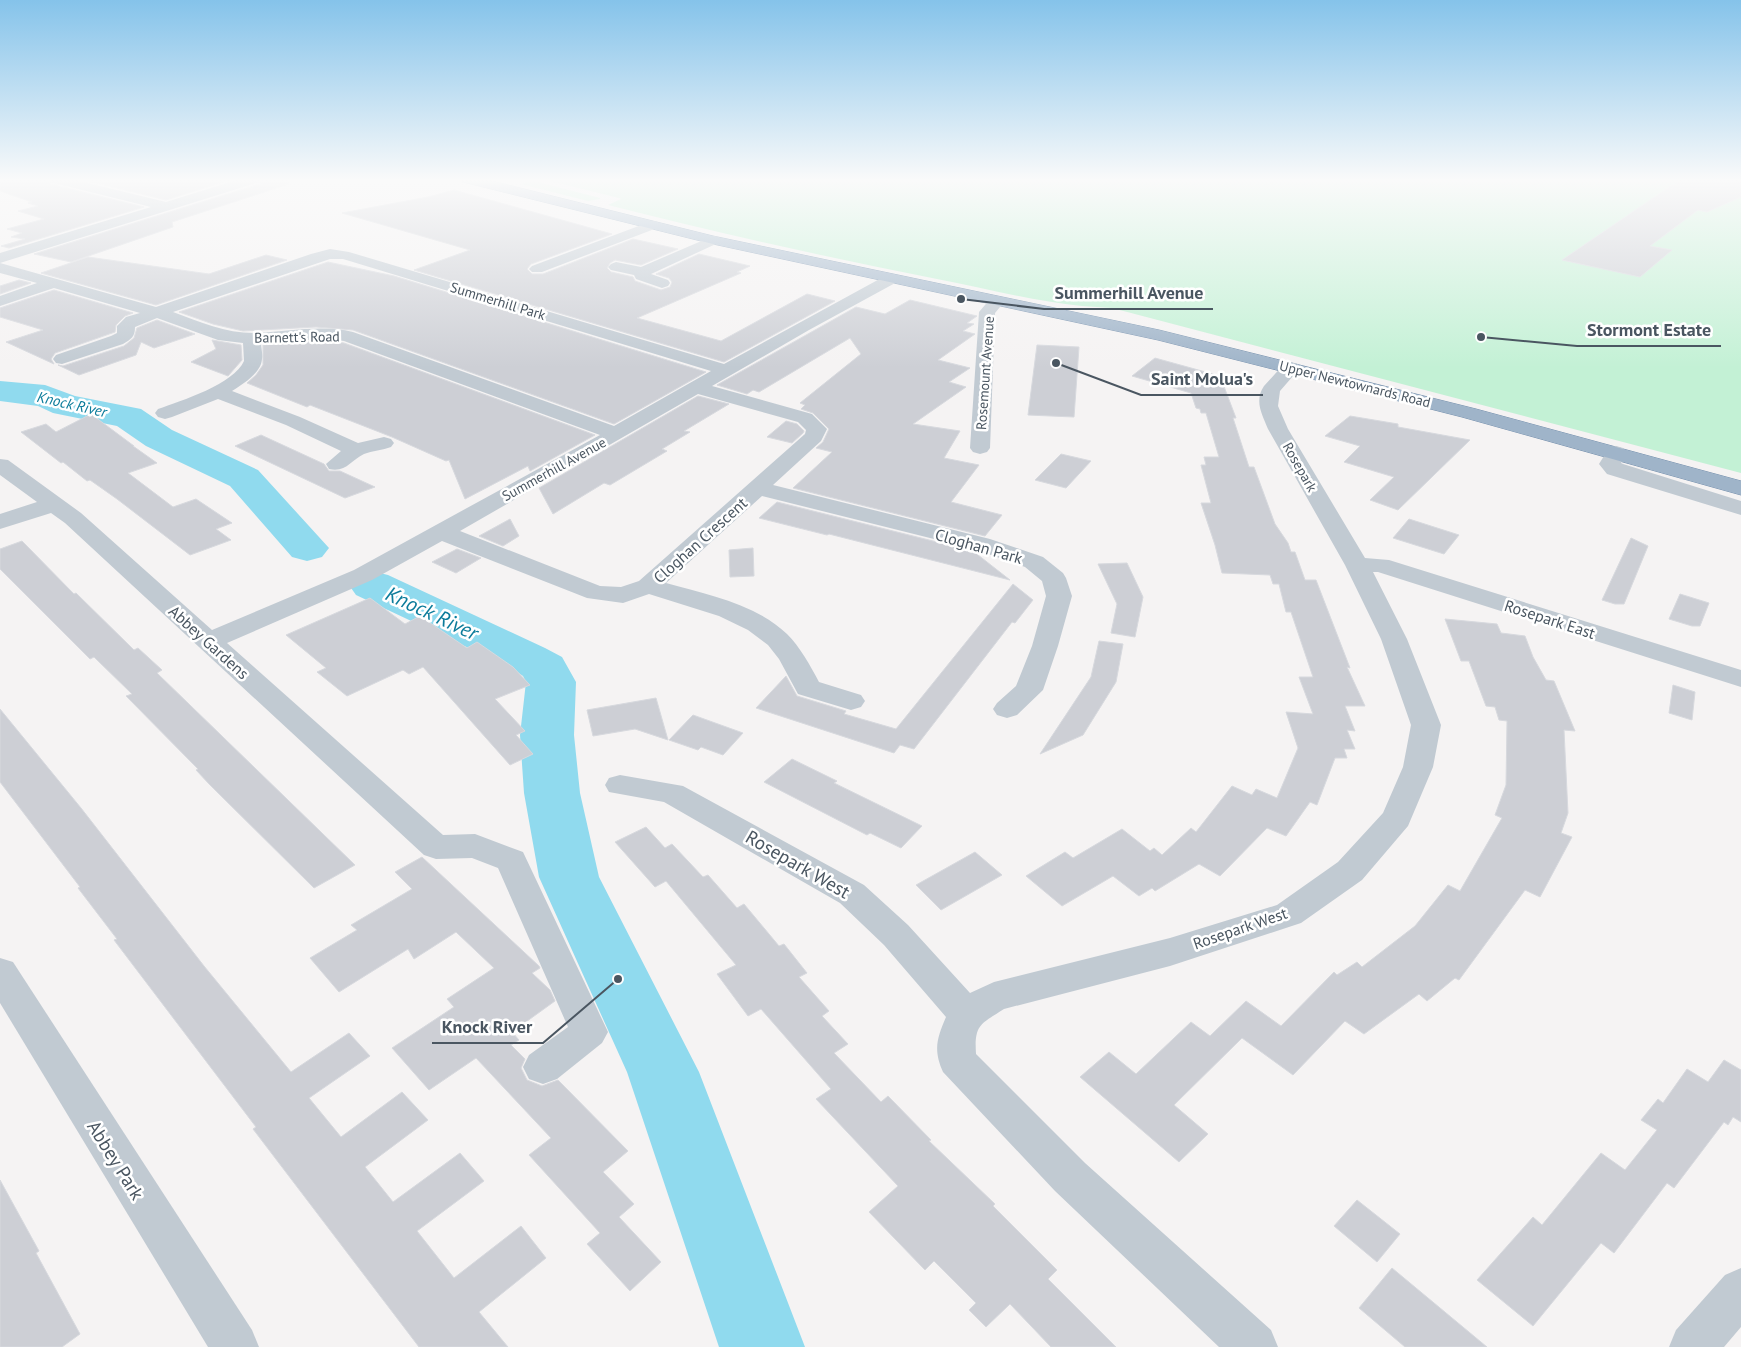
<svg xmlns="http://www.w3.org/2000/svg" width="1741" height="1347" font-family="'PT Sans',sans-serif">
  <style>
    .green { fill: #c3f1d5 }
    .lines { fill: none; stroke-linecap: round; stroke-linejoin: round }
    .river { fill: #90daee; fill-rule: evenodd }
    .building { fill: #cdcfd5; stroke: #d7d9de }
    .trunk-casing { stroke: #7690ad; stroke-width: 1 }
    .minor { fill: #c1cad2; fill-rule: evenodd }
    .trunk { fill: #9fb4c9; fill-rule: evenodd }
    .labels { text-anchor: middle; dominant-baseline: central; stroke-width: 5; stroke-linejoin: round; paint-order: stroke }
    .far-street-label { font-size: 14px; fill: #4a5661; stroke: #fff }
    .far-water-label { font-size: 15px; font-style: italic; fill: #0c7c9b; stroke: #fff }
    .street-label { font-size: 16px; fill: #4a5661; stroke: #fff }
    .near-street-label { font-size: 19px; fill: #4a5661; stroke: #fff }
    .near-water-label { font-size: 21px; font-style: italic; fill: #0c7c9b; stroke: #fff }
    .leader { fill: none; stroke: #4a5661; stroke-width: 2 }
    .callout-dot { fill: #4a5661; stroke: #fff; stroke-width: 2 }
    .callout-label { font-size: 18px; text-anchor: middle; font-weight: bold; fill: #4a5661; stroke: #fff; stroke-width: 5; stroke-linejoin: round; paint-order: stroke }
  </style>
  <rect width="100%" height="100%" fill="#f5f3f3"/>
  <!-- green -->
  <g class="green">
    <path d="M542,179h1199v294l-629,-165c-11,-1 -20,-1 -30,-2 -49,-5 -98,-18 -145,-27 -111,-22 -220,-46 -329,-74l13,-6 -2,-1z"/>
    <polygon points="534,181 600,198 600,199 588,201 521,184"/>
  </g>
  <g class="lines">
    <!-- river -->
    <g class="river">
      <polygon points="0,381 45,385 75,396 141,409 172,430 258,470 329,548 322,557 307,561 292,557 230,486 146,446 117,426 53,413 38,406 0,401"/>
      <polygon points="372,571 388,575 545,648 562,657 576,682 574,735 580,793 599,877 699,1072 805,1347 719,1347 627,1072 539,877 524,793 520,735 526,682 523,676 511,668 356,595 349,585 356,575"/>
    </g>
  </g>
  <!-- building -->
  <g class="building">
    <polygon points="0,179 47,179 50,184 144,207 9,248 1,246 25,239 11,237 22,233 7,229 44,219 18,211 38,206 28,203 32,202 0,191"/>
    <polygon points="80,179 233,179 166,200"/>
    <polygon points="262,179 288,179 289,184 172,222 173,227 71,262 34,254 260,184"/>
    <polygon points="1681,179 1741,179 1741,197 1707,212 1698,210 1650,246 1672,250 1640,277 1562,260"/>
    <polygon points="454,190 612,234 531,264 527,269 532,274 543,274 633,239 678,249 641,265 615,260 610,263 607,268 611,272 633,277 635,281 661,290 670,287 672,282 669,278 656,274 699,254 750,266 737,272 741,273 637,318 721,341 807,294 835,301 724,362 414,270 470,250 342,213 428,197"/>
    <polygon points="266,255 287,260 156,305 41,273 88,257 209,274"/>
    <polygon points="328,262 394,276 706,372 614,424 353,330 316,327 243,331 213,324 179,312"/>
    <polygon points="19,280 31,283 0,294 0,286"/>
    <polygon points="54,290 133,313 125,316 116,325 115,332 55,353 51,359 54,364 6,342 43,330 0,317 0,308"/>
    <polygon points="910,300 977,316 967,323 974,324 963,331 975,334 938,360 970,368 949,382 966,387 913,424 960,431 944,458 979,465 951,502 1002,515 985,536 793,488 832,452 816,448 823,442 829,429 813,413 801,409 805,405 800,403 861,354 850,338 759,392 753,390 747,394 717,385 856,307 885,314"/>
    <polygon points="157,320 195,334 154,348 141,342 136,355 79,375 58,365 63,366 124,346 134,338 137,328"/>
    <polygon points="212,340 241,345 242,360 228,376 191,362 216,349"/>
    <polygon points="327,341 344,343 595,435 530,471 528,466 465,499 449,460 446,461 392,437 310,405 307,407 247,383 256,375 263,365 263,345"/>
    <polygon points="1037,345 1079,347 1074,417 1028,415"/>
    <polygon points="1155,358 1220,376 1236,418 1233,418 1249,467 1254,467 1275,524 1288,543 1291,552 1295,552 1305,580 1316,580 1350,668 1347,667 1365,706 1345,706 1355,731 1347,730 1355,749 1344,749 1347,758 1335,758 1317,805 1310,802 1286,836 1267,828 1220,876 1199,864 1155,891 1152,888 1139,896 1113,876 1062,906 1026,876 1065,852 1073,858 1122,829 1150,851 1154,848 1162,855 1191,828 1196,832 1232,786 1252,795 1256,789 1277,798 1298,748 1286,712 1313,714 1299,677 1313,677 1291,612 1286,612 1279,584 1273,584 1270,575 1222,573 1215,545 1201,503 1211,503 1201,465 1206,465 1204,457 1219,457 1206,413 1201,413 1200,409 1196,408 1191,393 1132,376"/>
    <polygon points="698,396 729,404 684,431 690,432 662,449 667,451 610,485 604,483 553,514 539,488"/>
    <polygon points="91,414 134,446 133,446 157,463 128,473 173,507 196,499 232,523 216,529 231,540 190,555 117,499 90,480 87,481 63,462 61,463 21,432 46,424 56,432"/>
    <polygon points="1350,416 1398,424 1398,427 1470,440 1398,510 1370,500 1394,477 1344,462 1360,446 1325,436"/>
    <polygon points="786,421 797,424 804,431 803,433 792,443 767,437"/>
    <polygon points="261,435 324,464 329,471 340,471 375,487 345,498 235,446"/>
    <polygon points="1061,454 1091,461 1066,488 1035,480"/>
    <polygon points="777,502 973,551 1010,580 829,534 827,535 759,518"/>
    <polygon points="510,519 519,536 503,546 479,536"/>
    <polygon points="1409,519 1459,535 1444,554 1393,538"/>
    <polygon points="1631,538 1648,546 1624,604 1615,604 1602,600"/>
    <polygon points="22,541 74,594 76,593 134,650 138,648 162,670 157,673 355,865 314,888 210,785 196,770 198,769 126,696 132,694 94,657 90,659 0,569 0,549"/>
    <polygon points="753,548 754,576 730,577 729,550"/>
    <polygon points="457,549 481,558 456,573 432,562"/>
    <polygon points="1127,563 1143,597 1135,637 1111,633 1117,604 1098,564"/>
    <polygon points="1013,584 1033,600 1015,623 1012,622 914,749 900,745 894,753 756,708 786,676 797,696 846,711 844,714 896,729"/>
    <polygon points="1680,594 1709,603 1700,626 1692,626 1669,619"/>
    <polygon points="370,598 405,624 420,616 467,648 477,642 513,667 530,685 495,699 525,731 516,735 533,754 510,765 423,667 409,674 403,670 347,696 317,672 326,668 286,635"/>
    <polygon points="1445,619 1497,624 1501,633 1525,636 1533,657 1546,680 1554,681 1575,731 1564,730 1568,813 1561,833 1572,837 1540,897 1525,890 1459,980 1455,978 1427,1001 1419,994 1364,1034 1345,1021 1293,1075 1242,1038 1174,1105 1208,1134 1179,1162 1080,1077 1109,1052 1136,1074 1191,1022 1210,1036 1246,1001 1281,1026 1334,972 1337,975 1357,962 1362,967 1415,926 1448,885 1460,891 1502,818 1495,815 1506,785 1507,721 1499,720 1495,707 1486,706 1469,661 1461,661"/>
    <polygon points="1099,641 1123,644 1116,682 1083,735 1040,754 1091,677"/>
    <polygon points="1673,685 1695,692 1692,720 1669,713"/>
    <polygon points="656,698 668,740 635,729 593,736 587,710"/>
    <polygon points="0,709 81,808 204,966 291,1072 349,1033 370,1056 309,1098 341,1137 402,1092 428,1120 365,1167 393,1202 460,1153 484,1181 417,1231 454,1278 521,1226 546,1258 479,1312 508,1347 419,1347 253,1129 256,1127 114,940 117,939 78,888 80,887 0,782"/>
    <polygon points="693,715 743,733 723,755 701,747 698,750 669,740"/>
    <polygon points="792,759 837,781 834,783 922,826 901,848 870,833 867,835 764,782"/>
    <polygon points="646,827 665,848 672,844 703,877 708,875 737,908 744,904 779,946 784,944 807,973 799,977 829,1011 822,1016 848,1044 834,1053 881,1102 888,1096 931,1140 929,1141 995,1204 993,1206 1057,1270 1048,1279 1116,1347 1051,1347 1010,1304 986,1327 969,1310 976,1303 934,1261 925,1270 869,1212 898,1186 816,1099 831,1089 761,1009 748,1016 717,974 736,965 666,881 655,887 615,842"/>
    <polygon points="975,852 1002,875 941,910 916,885"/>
    <polygon points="422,857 539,966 540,968 532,973 550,990 555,1001 512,1032 519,1040 511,1045 525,1059 521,1068 527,1080 542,1086 558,1080 628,1151 603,1172 634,1204 619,1217 661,1262 630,1291 587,1244 600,1233 529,1155 551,1138 476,1058 429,1090 392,1048 454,1007 447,999 494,968 456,932 414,959 408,949 339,992 310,958 357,930 351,925 412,889 395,872"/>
    <polygon points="1724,1060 1741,1070 1741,1122 1733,1117 1728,1125 1724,1122 1674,1188 1667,1183 1614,1253 1601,1243 1533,1326 1477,1280 1533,1217 1542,1225 1601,1153 1625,1170 1657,1130 1641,1120 1658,1099 1663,1103 1687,1069 1708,1082"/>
    <polygon points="0,1180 39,1251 36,1253 80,1334 62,1347 0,1347"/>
    <polygon points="1357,1200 1400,1234 1377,1262 1334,1226"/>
    <polygon points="1392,1268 1487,1347 1405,1347 1359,1308"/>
  </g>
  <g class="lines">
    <defs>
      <polygon id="trunk" points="462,179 484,179 713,236 1159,330 1476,409 1741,481 1741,495 1462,417 1158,340 713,244 463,182"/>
    </defs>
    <!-- trunk casing -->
    <use href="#trunk" class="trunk-casing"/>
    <!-- minor -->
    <g class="minor">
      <polygon points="49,179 71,179 166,202 240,179 260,179 259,182 0,263 0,253 151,207 50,182"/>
      <polygon points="652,221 657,222 659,225 657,228 542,272 532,272 529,269 532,266"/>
      <polygon points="713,236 718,237 720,240 718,243 651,274 668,280 670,283 668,286 662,288 636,279 634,275 611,270 608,267 611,264 616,262 641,267"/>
      <path d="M330,249l19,3 375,112 161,-88h12l2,3 -2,3 -88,48 -97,56 100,28 15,15 -6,12 -48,44 217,54 53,18 20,16 3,5 6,18 -14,50 -15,44 -26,25 -10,3 -10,-3 -4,-6 4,-6 19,-17 16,-40 14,-50 -4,-15 -17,-14 -51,-18 -212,-53 -96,87c40,11 90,21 121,51 13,13 23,31 32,48l42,13 4,6 -4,6 -10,3 -53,-16 -19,-35 -11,-14 -20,-15 -29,-14 -70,-22 -26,9 -36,-5 -145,-57 -70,39 -145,63 216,192 32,-1 48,18 85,180 -6,11 -45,36 -14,5 -14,-5 -6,-12 6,-12 39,-28 -70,-159 -26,-10 -36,1 -12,-4 -359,-332 -14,-10 -51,16v-15l37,-12 -37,-27v-16l8,1 73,53 131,117 142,-60 246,-135 -256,-94 -17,-2 -66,4c0,5 2,11 1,16 -1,14 -19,25 -30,32l68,26 58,26 26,-6 7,2 3,4 -3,4c-8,3 -19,4 -27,7 -13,6 -18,19 -35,15l-3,-5 15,-13 -55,-26 -68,-26 -46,18 -7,2 -7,-2 -3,-4 3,-4c23,-8 76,-25 86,-48l-1,-18 -25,-3 -61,-22 -22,9c0,10 -4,12 -12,17l-61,20 -6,-1 -3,-4 3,-4 55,-19 6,-3v-7l9,-9 14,-4 -86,-25 -54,18v-10l37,-13 -37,-10v-10l156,44 155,-53zM330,259h13l368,112 -97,55 -261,-94c-32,-8 -66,0 -99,1 -29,0 -54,-11 -81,-21zM698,394l100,28 8,8 -1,4 -166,147 -18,6 -21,-1 -140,-55z"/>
      <polygon points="997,296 1003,298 1005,301 995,313 990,448 987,452 980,454 973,452 970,448 979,312 991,298"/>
      <path d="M1291,362l7,2 2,4 -20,23 -2,15 10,23 77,129 24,2 352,110v17l-363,-115h-5l34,67 34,86 -8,42 -25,59 -46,54 -61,43 -131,43 -166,43c-23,15 -30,15 -28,45l109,109 186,167 7,17h-59l-164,-156 -112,-119c-10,-22 -6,-34 3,-55l-62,-72 -44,-42 -176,-101 -55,-10 -4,-7 4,-7 11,-3 63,11 181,99 44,40 62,68 24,-11 176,-44 107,-33 61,-43 45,-49 20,-46 8,-42 -30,-86 -36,-74 -77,-136c-6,-15 -14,-28 -4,-43l20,-22z"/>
      <polygon points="1616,446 1623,448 1626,452 1621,463 1623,464 1741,501 1741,515 1607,474 1599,464 1609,448"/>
      <polygon points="0,958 13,962 252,1330 259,1347 208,1347 0,1003"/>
      <polygon points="1741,1268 1741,1327 1724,1347 1669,1347 1676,1330 1725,1275"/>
    </g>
    <!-- trunk -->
    <use href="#trunk" class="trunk"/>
  </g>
  <!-- sky -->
  <linearGradient id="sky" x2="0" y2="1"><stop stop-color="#85c3ea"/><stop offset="0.49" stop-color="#fafafa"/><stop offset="1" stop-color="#fafafa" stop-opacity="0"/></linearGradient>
  <rect width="1741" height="368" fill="url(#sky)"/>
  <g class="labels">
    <!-- far-street labels -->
    <g class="far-street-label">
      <text transform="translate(498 301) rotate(17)">Summerhill Park</text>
      <text transform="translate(297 337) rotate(-1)">Barnett's Road</text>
      <text transform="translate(985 373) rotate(-86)">Rosemount Avenue</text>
      <text transform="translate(1355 384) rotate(14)">Upper Newtownards Road</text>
      <text transform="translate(1300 467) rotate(60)">Rosepark</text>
      <text transform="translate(554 469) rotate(-29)">Summerhill Avenue</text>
    </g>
    <!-- far-water labels -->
    <g class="far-water-label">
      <text transform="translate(72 404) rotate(13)">Knock River</text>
    </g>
    <!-- street labels -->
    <g class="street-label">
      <text transform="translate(700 540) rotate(-42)">Cloghan Crescent</text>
      <text transform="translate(979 546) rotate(16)">Cloghan Park</text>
      <text transform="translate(1550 619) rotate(18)">Rosepark East</text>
      <text transform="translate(209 642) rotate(42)">Abbey Gardens</text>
      <text transform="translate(1240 928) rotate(-19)">Rosepark West</text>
    </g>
    <!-- near-street labels -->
    <g class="near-street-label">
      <text transform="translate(798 864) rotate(30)">Rosepark West</text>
      <text transform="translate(116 1160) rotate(58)">Abbey Park</text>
    </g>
    <!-- near-water labels -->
    <g class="near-water-label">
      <text transform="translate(432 613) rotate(25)">Knock River</text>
    </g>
  </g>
  <!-- callouts -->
  <path class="leader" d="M961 299L1044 309H1213M1481 337L1577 346H1721M1056 363L1141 395H1263M618 979L543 1043H432"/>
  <g class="callout-dot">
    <circle cx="961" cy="299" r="5"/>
    <circle cx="1481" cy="337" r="5"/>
    <circle cx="1056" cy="363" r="5"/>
    <circle cx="618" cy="979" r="5"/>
  </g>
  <g class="callout-label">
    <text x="1129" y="299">Summerhill Avenue</text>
    <text x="1649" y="336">Stormont Estate</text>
    <text x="1202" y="385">Saint Molua's</text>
    <text x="487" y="1033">Knock River</text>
  </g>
</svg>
